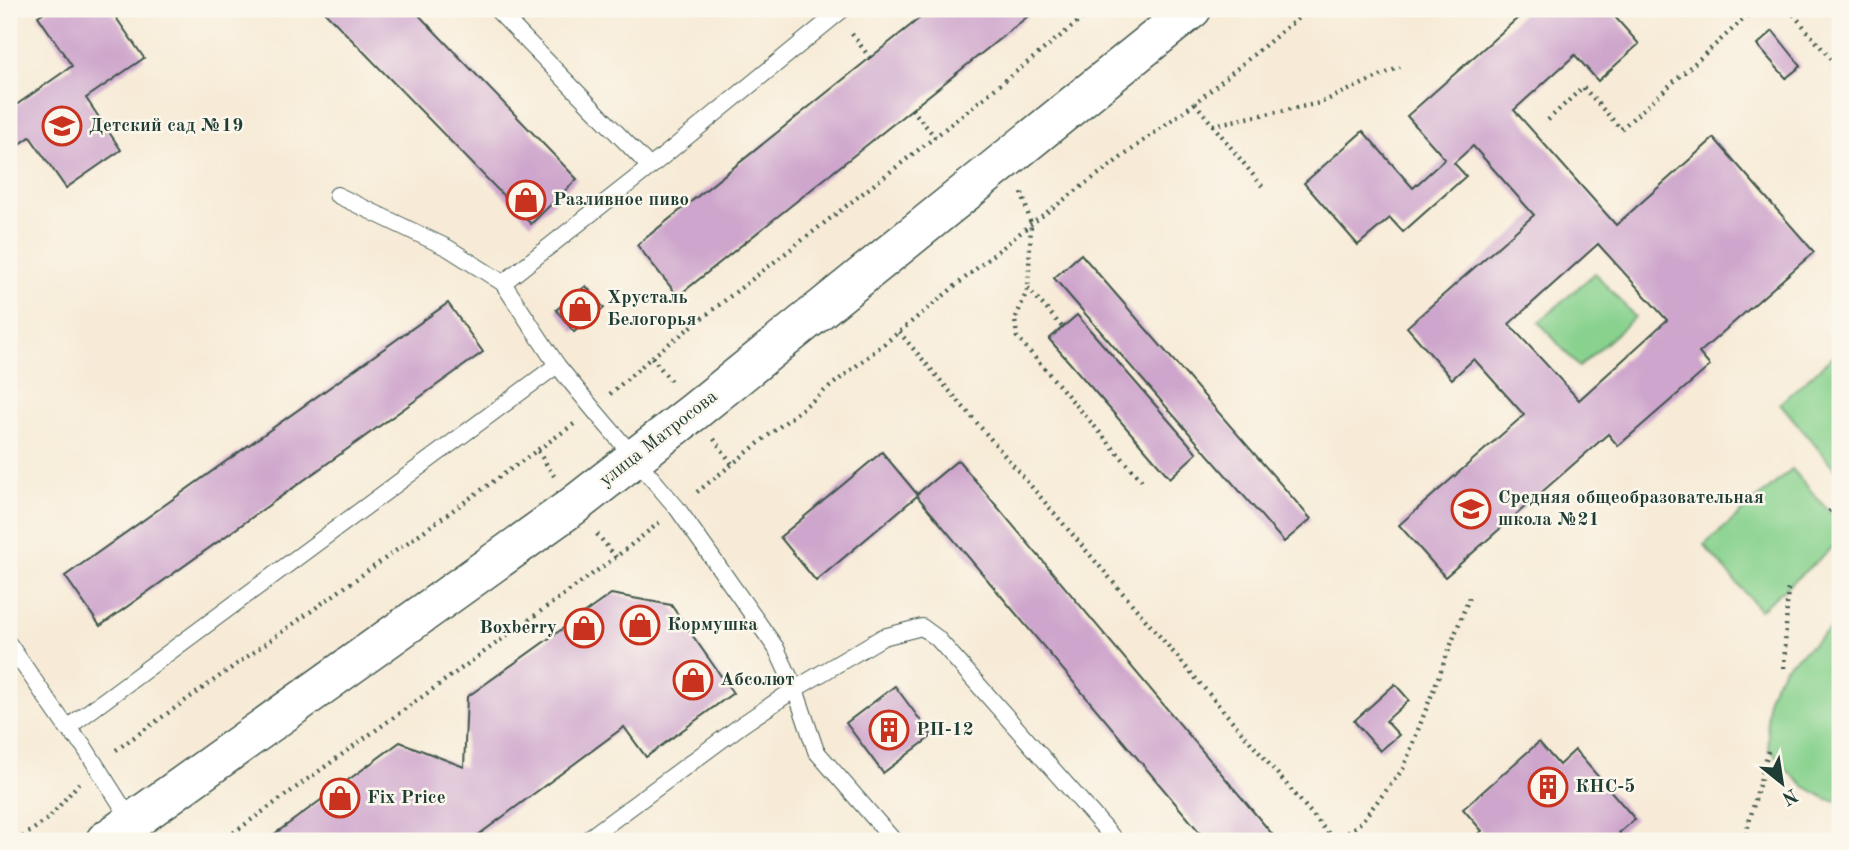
<svg xmlns="http://www.w3.org/2000/svg" width="1849" height="850" font-family="'Old Standard TT',serif">
  <style>
    .green { fill: #88d28e; stroke: #548861; stroke-width: 2 }
    .building { fill: #cea5cc; fill-rule: evenodd }
    .lines { fill: none; stroke-linecap: round; stroke-linejoin: round }
    .service-casing { stroke: #3f574c; stroke-width: 18 }
    .secondary-casing { stroke: #3f574c; stroke-width: 41 }
    .path { stroke: #3f574c; stroke-width: 4.5; stroke-dasharray: 2 5; stroke-linecap: butt }
    .service { stroke: #fff; stroke-width: 16 }
    .secondary { stroke: #fff; stroke-width: 38 }
    .labels { text-anchor: middle; dominant-baseline: central; stroke-width: 5; stroke-linejoin: round; paint-order: stroke }
    .poi-label { font-size: 19px; font-weight: bold; fill: #1f3d34; stroke: #fbf7ec; text-anchor: start }
    .street-label { font-size: 19px; fill: #1f3d34; stroke: #fbf7ec }
  </style>
  <rect width="100%" height="100%" fill="#fbf7ec"/>
  <filter id="ink" filterUnits="userSpaceOnUse"><feTurbulence type="fractalNoise" baseFrequency=".0143" numOctaves="2"/><feDisplacementMap in="SourceGraphic" scale="14" xChannelSelector="R" yChannelSelector="G"/><feConvolveMatrix kernelMatrix="1 2 1 2 8 2 1 2 1" color-interpolation-filters="sRGB"/></filter>
  <filter id="wash" filterUnits="userSpaceOnUse"><feTurbulence type="fractalNoise" baseFrequency=".00686" numOctaves="4" result="noise"/><feDisplacementMap in="SourceGraphic" scale="28" xChannelSelector="R" yChannelSelector="G"/><feGaussianBlur stdDeviation="1.57" result="paint"/><feColorMatrix in="noise" values="0 0 0 0 0 0 0 0 0 0 0 0 0 0 0 0 0 1.4 0 .05"/><feComposite in="paint" operator="in"/></filter>
  <g filter="url(#wash)">
    <rect width="100%" height="100%" fill="#f7ebd7"/>
    <!-- green -->
    <g class="green">
      <polygon points="1595,273 1635,317 1579,367 1539,322"/>
      <polygon points="1840,350 1840,475 1780,403"/>
      <polygon points="1792,469 1840,524 1840,541 1760,610 1704,545"/>
      <polygon points="1840,621 1840,801 1827,799 1804,786 1787,770 1769,748 1767,723 1768,697 1784,668"/>
    </g>
    <g id="blocks">
      <!-- building -->
      <g class="building">
        <polygon points="49,9 110,9 144,58 86,98 121,150 66,188 30,137 9,152 9,110 72,66 38,16"/>
        <polygon points="322,9 413,9 577,179 531,224"/>
        <polygon points="931,9 1037,9 678,296 637,245"/>
        <path d="M1528,9h80l31,35 -41,37 -23,-26 -61,55 102,115 98,-87 100,114 -115,101 11,13 -92,80 -10,-12 -163,143 -46,-52 125,-110 -50,-56 -22,20 -45,-52 127,-112 -61,-69 -19,17 12,13 -63,56 -13,-14 -32,27 -54,-62 59,-52 50,57 32,-29 -38,-43zM1598,244l69,76 -88,80 -70,-76z"/>
        <polygon points="1773,31 1801,66 1786,78 1757,45"/>
        <polygon points="1081,254 1311,519 1284,542 1054,278"/>
        <polygon points="586,286 604,308 574,332 556,310"/>
        <polygon points="448,303 483,352 100,626 65,576"/>
        <polygon points="1077,315 1197,453 1170,478 1049,339"/>
        <polygon points="882,452 917,494 958,460 1278,841 1207,841 917,496 816,581 780,537"/>
        <polygon points="611,594 671,605 733,693 646,757 624,727 470,841 265,841 400,742 464,767 467,697"/>
        <polygon points="1395,684 1409,700 1386,721 1399,735 1380,751 1354,721"/>
        <polygon points="895,686 932,736 883,773 846,723"/>
        <polygon points="1539,742 1559,765 1575,750 1635,819 1619,833 1627,841 1470,841 1482,831 1463,809"/>
      </g>
    </g>
  </g>
  <g filter="url(#ink)">
    <use href="#blocks" fill-opacity="0" stroke="#3f574c" stroke-width="2"/>
    <g class="lines">
      <defs>
        <g id="service">
          <polyline points="496,9 650,167"/>
          <polyline points="337,195 448,248 503,283 557,365 593,409 677,508 776,648 795,689 816,751 894,841"/>
          <polyline points="503,283 650,167 843,9"/>
          <polyline points="9,644 67,728 83,745 132,822"/>
          <polyline points="67,728 557,365"/>
          <polyline points="585,841 743,724 795,689 883,637 922,627 937,638 1116,841"/>
        </g>
        <polyline id="secondary" points="105,841 573,506 695,411 1192,9"/>
      </defs>
      <!-- service casing -->
      <use href="#service" class="service-casing"/>
      <!-- secondary casing -->
      <use href="#secondary" class="secondary-casing"/>
      <!-- path -->
      <g class="path">
        <polyline points="1789,9 1840,70"/>
        <polyline points="852,34 870,58"/>
        <polyline points="1195,103 1262,186"/>
        <polyline points="912,109 935,137"/>
        <polyline points="1548,120 1583,87 1621,129 1755,9"/>
        <polyline points="1213,125 1320,103 1400,67"/>
        <polyline points="1022,193 1031,224 1028,288 1015,320 1017,337 1142,481"/>
        <polyline points="1028,288 1063,328"/>
        <polyline points="899,332 1335,841"/>
        <polyline points="652,357 673,384"/>
        <polyline points="610,394 652,357 935,137 1094,9"/>
        <polyline points="714,439 732,464"/>
        <polyline points="538,451 554,476"/>
        <polyline points="697,492 899,332 1031,224 1195,103 1309,9"/>
        <polyline points="1829,512 1840,500"/>
        <polyline points="597,534 616,557"/>
        <polyline points="1784,668 1788,586"/>
        <polyline points="116,750 574,424"/>
        <polyline points="17,841 49,818 79,783"/>
        <polyline points="222,841 616,557 660,522"/>
        <polyline points="1337,841 1361,822 1403,769 1470,595"/>
        <polyline points="1744,841 1769,748"/>
      </g>
      <!-- service -->
      <use href="#service" class="service"/>
      <!-- secondary -->
      <use href="#secondary" class="secondary"/>
    </g>
  </g>
  <!-- icons -->
  <defs>
    <symbol id="school-ring" viewBox="-11 -11 22 22"><circle r="9.5" fill="#fbf7ec" stroke="#c8321e" stroke-width="1.5"/><path d="M0-5L7-2L0 1L-7-2ZM-4 1L0 2.5L4 1V4Q0 6-4 4Z" fill="#c8321e"/></symbol>
    <symbol id="shop-ring" viewBox="-11 -11 22 22"><circle r="9.5" fill="#fbf7ec" stroke="#c8321e" stroke-width="1.5"/><path d="M-5-2.5h2.3a2.7 3.5 0 0 1 5.4 0H5L5.5 6h-11ZM-1.5-2.5h3a1.5 2.3 0 0 0-3 0Z" fill="#c8321e"/></symbol>
    <symbol id="building-ring" viewBox="-11 -11 22 22"><circle r="9.5" fill="#fbf7ec" stroke="#c8321e" stroke-width="1.5"/><path d="M-4-6H4V6H1V3H-1V6H-4ZM-2.5-4.3h1.7v1.8h-1.7ZM.8-4.3h1.7v1.8H.8ZM-2.5-1h1.7V.8h-1.7ZM.8-1h1.7V.8H.8Z" fill="#c8321e"/></symbol>
  </defs>
  <g fill-rule="evenodd">
    <use href="#school-ring" x="40" y="104" width="44" height="44"/>
    <use href="#shop-ring" x="504" y="178" width="44" height="44"/>
    <use href="#shop-ring" x="558" y="287" width="44" height="44"/>
    <use href="#school-ring" x="1449" y="487" width="44" height="44"/>
    <use href="#shop-ring" x="618" y="603" width="44" height="44"/>
    <use href="#shop-ring" x="562" y="606" width="44" height="44"/>
    <use href="#shop-ring" x="671" y="658" width="44" height="44"/>
    <use href="#building-ring" x="867" y="708" width="44" height="44"/>
    <use href="#building-ring" x="1526" y="765" width="44" height="44"/>
    <use href="#shop-ring" x="318" y="776" width="44" height="44"/>
  </g>
  <g class="labels">
    <!-- poi labels -->
    <g class="poi-label">
      <text x="89" y="126">Детский сад №19</text>
      <text x="553" y="200">Разливное пиво</text>
      <text x="607" y="298">Хрусталь<tspan x="607" dy="22">Белогорья</tspan></text>
      <text x="1498" y="498">Средняя общеобразовательная<tspan x="1498" dy="22">школа №21</tspan></text>
      <text x="667" y="625">Кормушка</text>
      <text x="557" y="628" text-anchor="end">Boxberry</text>
      <text x="720" y="680">Абсолют</text>
      <text x="916" y="730">РП-12</text>
      <text x="1575" y="787">КНС-5</text>
      <text x="367" y="798">Fix Price</text>
    </g>
    <!-- street labels -->
    <g class="street-label">
      <text transform="translate(659 439) rotate(-38)">улица Матросова</text>
    </g>
  </g>
  <!-- margin -->
  <rect width="1849" height="850" fill="none" stroke="#fbf7ec" stroke-width="35"/>
  <!-- north arrow -->
  <g transform="translate(1782 783) rotate(150)" stroke="#fbf7ec" stroke-width="5" paint-order="stroke">
  <path d="M0-5L12 26L0 18L-12 26Z" fill="#1f3d34"/>
  <text y="-10" font-size="19" font-weight="bold" text-anchor="middle" fill="#1f3d34">N</text>
  </g>
</svg>
